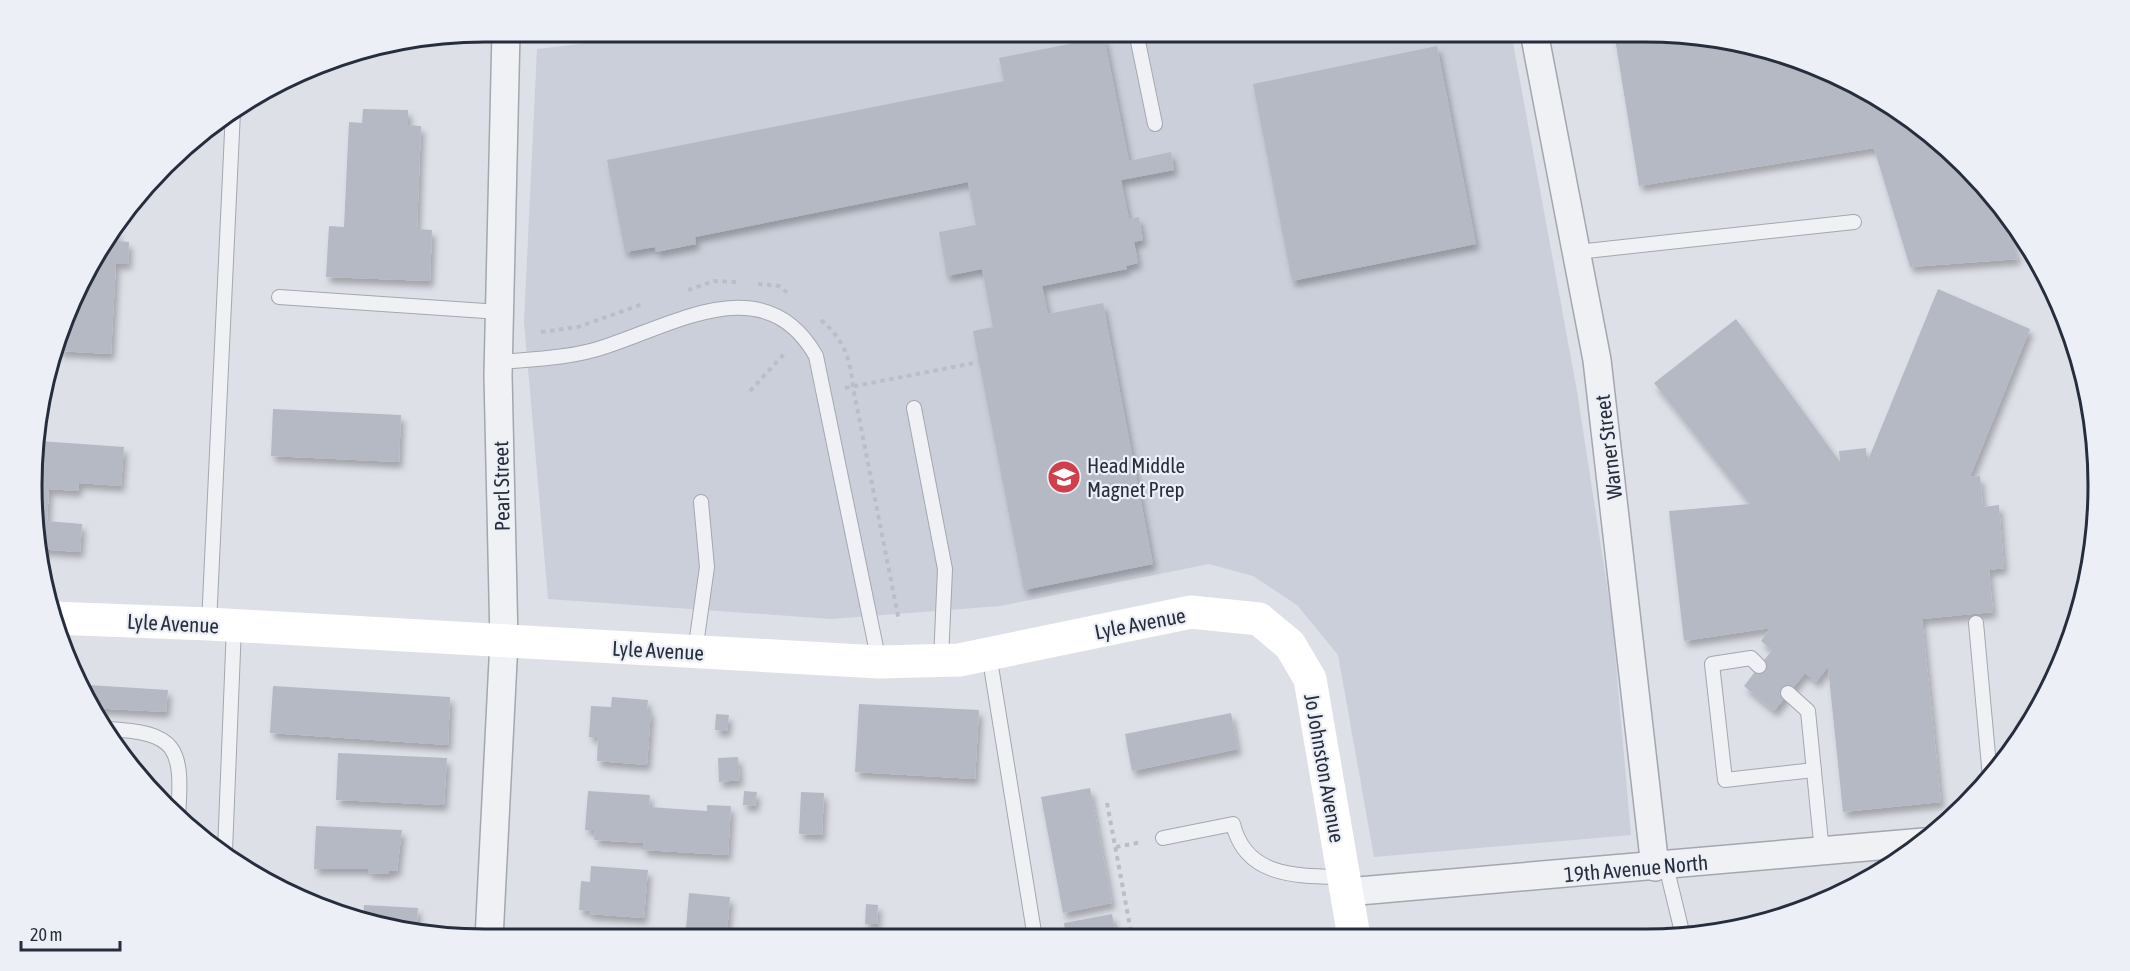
<svg xmlns="http://www.w3.org/2000/svg" width="2130" height="971" font-family="'Asap Condensed',sans-serif">
  <style>
    .built { fill: #cbcfd9 }
    .building { fill: #b4b9c4; filter: url(#shadow) }
    .lines { fill: none; stroke-linecap: round; stroke-linejoin: round }
    .lane-casing { stroke: #a2a7b1; stroke-width: 16 }
    .street-casing { stroke: #a2a7b1; stroke-width: 30 }
    .path { stroke: #bbbec5; stroke-width: 4; stroke-dasharray: 4.5 4.5; stroke-linecap: butt }
    .lane { stroke: #f0f1f5; stroke-width: 14 }
    .street { stroke: #f0f1f5; stroke-width: 27 }
    .secondary { stroke: #fff; stroke-width: 33 }
    .labels { text-anchor: middle; dominant-baseline: central; stroke-width: 4.5; stroke-linejoin: round; paint-order: stroke }
    .street-label { font-size: 21px; fill: #262e3e; stroke: #eceff5 }
    .poi-label { font-size: 21px; fill: #262e3e; stroke: #eceff5; text-anchor: start }
    .rim { fill: none; stroke: #262e3e; stroke-width: 3 }
  </style>
  <defs>
    <filter id="shadow"><feDropShadow dx="3.5" dy="6" stdDeviation="3" flood-color="#0004"/></filter>
  </defs>
  <rect width="100%" height="100%" fill="#dde0e7"/>
  <!-- built -->
  <polygon class="built" points="681,32 1511,32 1577,391 1612,618 1631,835 1374,857 1338,655 1297,605 1253,576 1209,564 1000,606 831,619 548,599 524,322 537,49"/>
  <!-- building -->
  <g class="building">
    <polygon points="1614,32 1645,32 1733,40 1818,66 1896,108 1965,164 2003,210 2018,259 1910,267 1874,148 1639,186"/>
    <polygon points="1104,37 1129,161 1171,152 1174,170 1121,180 1129,219 1139,217 1143,240 1134,242 1138,263 1126,266 1127,269 1042,286 1048,314 1103,303 1153,564 1024,590 973,331 993,327 982,269 947,276 939,232 976,225 968,182 695,237 696,244 656,252 655,247 625,252 607,160 1004,81 999,58"/>
    <polygon points="1437,46 1476,244 1292,281 1253,84"/>
    <polygon points="363,109 408,110 408,125 421,126 417,229 432,230 430,281 326,277 329,226 344,227 349,122 362,123"/>
    <polygon points="118,228 117,241 129,242 128,264 116,263 111,354 57,351 92,259"/>
    <polygon points="1938,289 2030,329 1970,477 1980,476 1983,507 1999,505 2004,568 1989,570 1993,612 1922,619 1941,802 1843,812 1828,667 1816,682 1805,673 1774,711 1744,686 1772,650 1761,641 1770,628 1684,641 1669,511 1750,504 1654,383 1736,319 1840,462 1839,451 1866,448 1866,465"/>
    <polygon points="273,409 401,415 399,462 271,456"/>
    <polygon points="39,441 124,447 121,486 79,483 78,491 49,489 47,521 82,524 80,552 36,549"/>
    <polygon points="88,685 168,690 166,712 90,708 87,701"/>
    <polygon points="273,686 450,697 448,745 270,733"/>
    <polygon points="612,697 648,700 647,710 651,710 647,765 597,761 598,737 589,737 591,706 611,707"/>
    <polygon points="859,704 979,710 975,779 855,772"/>
    <polygon points="1231,713 1238,749 1132,771 1125,734"/>
    <polygon points="716,714 729,715 727,731 715,730"/>
    <polygon points="338,753 447,758 444,805 336,800"/>
    <polygon points="738,757 740,780 719,782 718,758"/>
    <polygon points="1090,788 1112,903 1063,913 1041,797"/>
    <polygon points="588,791 650,795 649,807 707,811 707,805 731,806 728,855 643,850 643,843 594,840 595,830 585,830"/>
    <polygon points="744,791 757,792 755,806 743,805"/>
    <polygon points="801,792 824,793 822,835 799,834"/>
    <polygon points="316,826 402,830 397,871 389,871 389,874 368,873 369,869 314,869"/>
    <polygon points="591,866 648,870 644,918 589,914 589,911 579,910 581,881 590,882"/>
    <polygon points="689,893 730,897 727,932 686,929"/>
    <polygon points="866,904 878,905 877,924 865,924"/>
    <polygon points="364,905 418,908 416,933 397,931 363,920"/>
    <polygon points="1112,914 1116,937 1066,938 1064,923"/>
  </g>
  <g class="lines">
    <defs>
      <g id="lane">
        <polyline points="1136,32 1155,124"/>
        <polyline points="1577,252 1854,222"/>
        <polyline points="279,297 500,312"/>
        <path d="M499,362c36,-3 74,-4 108,-16 70,-23 159,-78 209,10l63,306"/>
        <polyline points="914,408 945,569 941,660"/>
        <polyline points="1976,623 1990,777"/>
        <polyline points="209,624 233,111"/>
        <polyline points="695,652 707,567 701,502"/>
        <polyline points="989,654 1035,938"/>
        <polyline points="1759,666 1751,658 1712,664 1725,780 1814,770"/>
        <polyline points="1788,693 1808,711 1822,852"/>
        <path d="M106,729c72,3 77,18 72,88"/>
        <path d="M1163,838l70,-14c13,54 65,52 111,53"/>
        <polyline points="225,851 234,626"/>
        <polyline points="1666,866 1683,936"/>
      </g>
      <g id="street">
        <polyline points="1534,32 1597,360 1655,867"/>
        <polyline points="1347,892 1924,842"/>
        <polyline points="489,939 504,641 498,375 506,32"/>
      </g>
    </defs>
    <!-- lane casing -->
    <use href="#lane" class="lane-casing"/>
    <!-- street casing -->
    <use href="#street" class="street-casing"/>
    <!-- path -->
    <g class="path">
      <polyline points="758,284 779,286 789,294"/>
      <polyline points="688,290 714,281 736,282"/>
      <path d="M821,320c23,20 29,37 32,67l46,234"/>
      <polyline points="541,332 578,327 643,304"/>
      <polyline points="845,388 979,362"/>
      <polyline points="750,391 784,354"/>
      <polyline points="1107,803 1132,937"/>
      <polyline points="1116,847 1142,842"/>
    </g>
    <!-- lane -->
    <use href="#lane" class="lane"/>
    <!-- street -->
    <use href="#street" class="street"/>
    <!-- secondary -->
    <polyline class="secondary" points="52,618 209,624 879,662 959,660 1191,612 1259,619 1290,645 1310,679 1354,937"/>
  </g>
  <!-- icons -->
  <defs>
    <symbol id="school-disc" viewBox="-11 -11 22 22"><circle r="9.5" fill="#cf3f4c" stroke="#eceff5"/><path d="M0-5L7-2L0 1L-7-2ZM-4 1L0 2.5L4 1V4Q0 6-4 4Z" fill="#fff"/></symbol>
  </defs>
  <g fill-rule="evenodd">
    <use href="#school-disc" x="1045" y="458" width="38" height="38"/>
  </g>
  <g class="labels">
    <!-- street labels -->
    <g class="street-label">
      <text transform="translate(1608 447) rotate(-97)">Warner Street</text>
      <text transform="translate(501 486) rotate(-91)">Pearl Street</text>
      <text transform="translate(173 623) rotate(3)">Lyle Avenue</text>
      <text transform="translate(1140 623) rotate(-11)">Lyle Avenue</text>
      <text transform="translate(658 650) rotate(3)">Lyle Avenue</text>
      <text transform="translate(1325 768) rotate(80)">Jo Johnston Avenue</text>
      <text transform="translate(1636 868) rotate(-5)">19th Avenue North</text>
    </g>
    <!-- poi labels -->
    <g class="poi-label">
      <text x="1087" y="465">Head Middle<tspan x="1087" dy="24">Magnet Prep</tspan></text>
    </g>
  </g>
  <!-- crop -->
  <path d="M0 0H2130V971H0ZM485 42H1645A443 443 0 0 1 2088 485V486A443 443 0 0 1 1645 929H485A443 443 0 0 1 42 486V485A443 443 0 0 1 485 42Z" fill="#eceff5" fill-rule="evenodd"/>
  <path class="rim" d="M485 42H1645A443 443 0 0 1 2088 485V486A443 443 0 0 1 1645 929H485A443 443 0 0 1 42 486V485A443 443 0 0 1 485 42Z"/>
  <!-- scale -->
  <path d="M21 941v9h99v-9" fill="none" stroke="#262e3e" stroke-width="3"/>
  <text x="30" y="941" font-size="18" fill="#262e3e" stroke="#eceff5" stroke-width="4.5" paint-order="stroke">20 m</text>
</svg>
